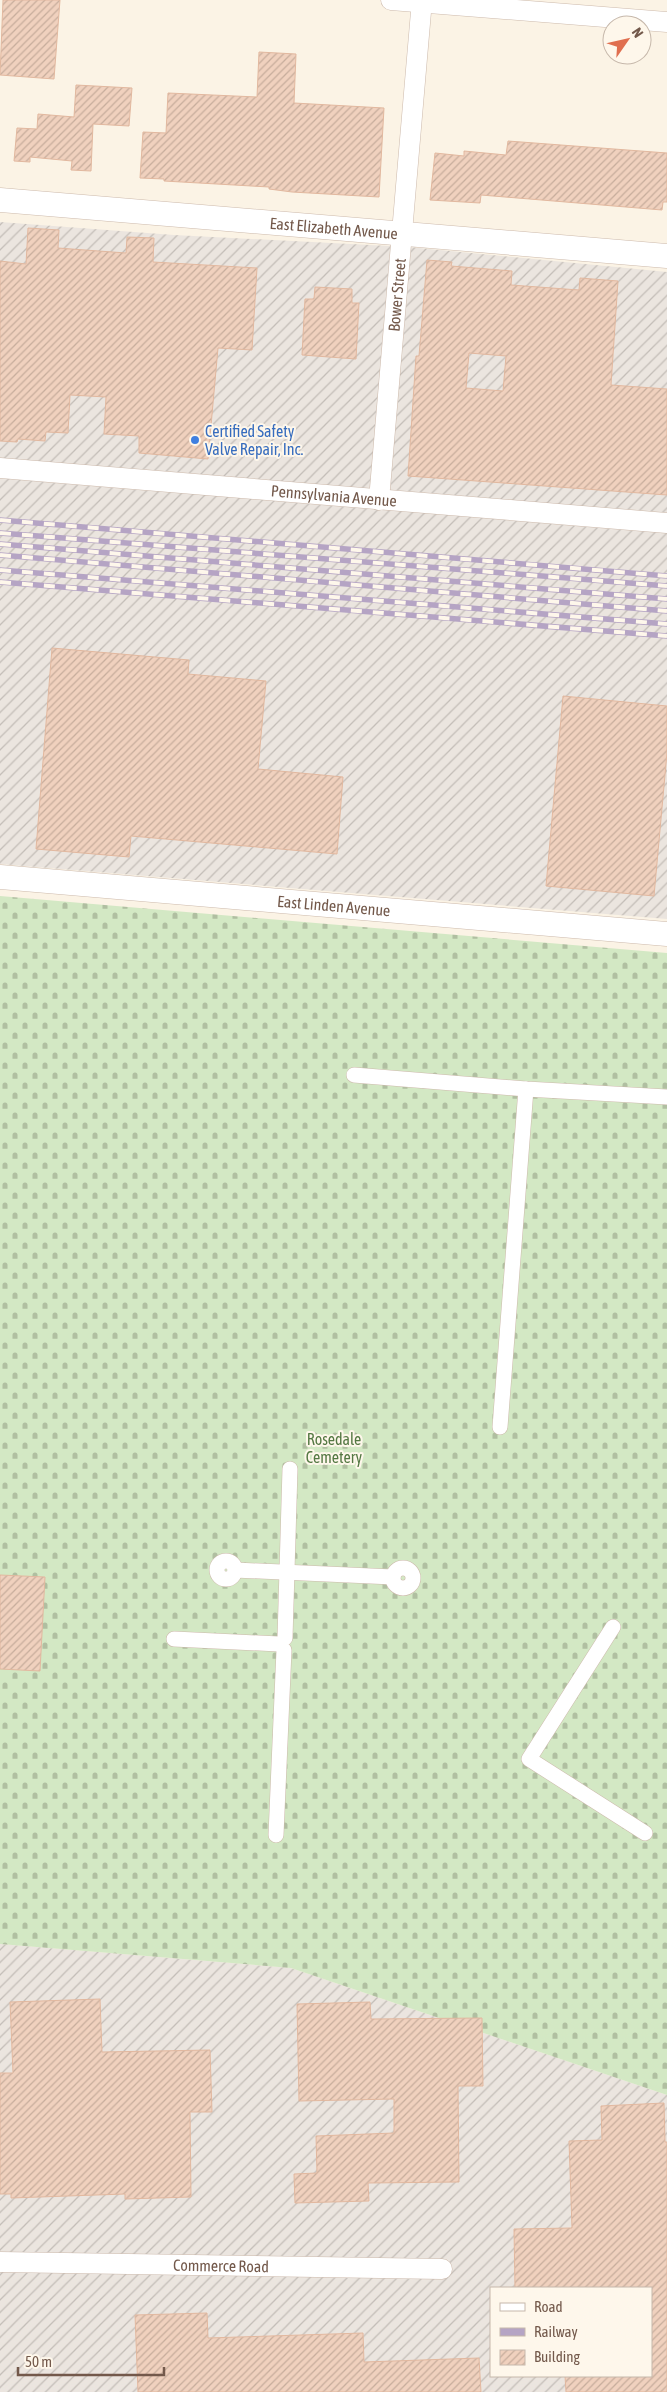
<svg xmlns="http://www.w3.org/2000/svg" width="667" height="2392" font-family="'Asap Condensed',sans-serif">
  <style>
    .industrial { fill: url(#industrial-furrows); fill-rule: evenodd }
    .cemetery { fill: url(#cemetery-stones) }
    .building { fill: url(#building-hatch); stroke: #e2b89f; fill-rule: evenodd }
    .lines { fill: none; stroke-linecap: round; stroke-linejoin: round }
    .pedestrian-casing { stroke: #cdbaac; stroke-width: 16 }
    .minor-casing { stroke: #cdbaac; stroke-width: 21 }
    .tertiary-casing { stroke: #cdbaac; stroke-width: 25 }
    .pedestrian { stroke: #fff; stroke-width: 15 }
    .minor { stroke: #fff; stroke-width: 20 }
    .tertiary { stroke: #fff; stroke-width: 24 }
    .rail-casing { stroke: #b5a4c4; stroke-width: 5.5 }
    .rail { stroke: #fef7eb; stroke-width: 4; stroke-dasharray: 11; stroke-linecap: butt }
    .shop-dot { fill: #3f7fe0; stroke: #fef7eb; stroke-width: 2 }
    .labels { text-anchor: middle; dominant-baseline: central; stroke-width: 4; stroke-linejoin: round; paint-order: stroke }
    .street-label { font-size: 16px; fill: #73594b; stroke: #fef7eb }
    .shop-label { font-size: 16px; fill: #366cbe; stroke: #fef7eb; text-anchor: start }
    .park-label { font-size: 16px; fill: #547843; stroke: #fef7eb }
  </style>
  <defs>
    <pattern id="industrial-furrows" width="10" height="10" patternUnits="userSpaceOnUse" patternTransform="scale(1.25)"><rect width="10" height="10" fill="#ebe5df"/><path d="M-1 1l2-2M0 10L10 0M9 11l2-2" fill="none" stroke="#c3bdb7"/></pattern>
    <pattern id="cemetery-stones" width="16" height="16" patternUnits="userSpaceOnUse" patternTransform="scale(1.25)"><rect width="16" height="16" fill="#d3e8c4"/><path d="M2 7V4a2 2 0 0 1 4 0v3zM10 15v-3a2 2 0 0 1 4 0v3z" fill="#b0bfa1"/></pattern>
    <pattern id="building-hatch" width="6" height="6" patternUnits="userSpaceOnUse" patternTransform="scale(1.25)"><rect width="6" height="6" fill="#f0d1be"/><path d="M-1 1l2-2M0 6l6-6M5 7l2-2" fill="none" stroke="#c7ad9c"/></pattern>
  </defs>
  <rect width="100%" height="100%" fill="#fbf3e5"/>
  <!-- industrial -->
  <g class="industrial">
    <polygon points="0,222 174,235 409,247 667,272 667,919 0,864"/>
    <path d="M0,1944l291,24 376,127v297h-667zM491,2288h160v88h-160z"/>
  </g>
  <!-- cemetery -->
  <polygon class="cemetery" points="0,896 667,953 667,2095 291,1968 0,1944"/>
  <!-- building -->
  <g class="building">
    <polygon points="3,0 60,0 54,79 0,75"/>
    <polygon points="259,52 296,54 294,103 384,108 379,197 292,192 269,189 269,187 164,181 164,179 140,178 143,132 166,133 168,93 257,97"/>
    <polygon points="76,85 132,88 129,126 93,124 91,171 71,170 72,161 30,157 30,162 14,161 17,128 37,129 38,114 74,117"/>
    <polygon points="508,141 667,153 667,202 663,202 662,210 481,195 480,203 430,200 435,153 464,156 464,151 506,155"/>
    <polygon points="28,228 59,230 58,248 126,253 127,237 154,238 153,262 257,268 252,350 218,348 208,459 139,453 139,436 104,434 106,397 70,395 68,433 46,432 45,441 18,439 17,442 0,441 0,261 26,264"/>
    <path d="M427,260l25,2 -1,4 61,5 -1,14 68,5 1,-12 38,3 -7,104 56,4v106l-259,-19 8,-120h3zM469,353l37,3 -3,35 -37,-3z"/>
    <polygon points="315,287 352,289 352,303 359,303 356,359 302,355 305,299 314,299"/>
    <polygon points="52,648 189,660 188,674 266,681 258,769 343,777 337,854 131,836 129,857 36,849"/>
    <polygon points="563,696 667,706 667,753 654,896 546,886"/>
    <polygon points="0,1575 45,1577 40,1671 0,1669"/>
    <polygon points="100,1999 102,2052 210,2050 212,2112 190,2112 191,2197 125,2199 125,2194 11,2198 11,2194 0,2194 0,2073 13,2073 10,2002"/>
    <polygon points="370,2002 371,2019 482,2018 483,2086 458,2086 459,2182 368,2183 369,2201 295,2203 294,2174 317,2173 316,2136 394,2133 394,2099 299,2101 297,2004"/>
    <polygon points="664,2103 665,2142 667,2142 667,2392 566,2392 565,2376 651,2376 651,2288 515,2288 514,2229 572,2228 569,2141 602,2140 601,2106"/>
    <polygon points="207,2313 208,2338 363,2333 364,2362 479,2358 481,2392 138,2392 135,2315"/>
  </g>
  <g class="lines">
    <defs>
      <g id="pedestrian">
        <polyline points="354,1075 526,1089 667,1097"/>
        <polyline points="500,1427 526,1089"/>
        <circle cx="226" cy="1570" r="9"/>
        <circle cx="403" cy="1578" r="10"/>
        <polyline points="235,1570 393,1577"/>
        <polyline points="613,1627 529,1759 645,1833"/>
        <polyline points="285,1638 290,1469"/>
        <polyline points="174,1639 279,1644"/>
        <polyline points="276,1835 284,1650"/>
      </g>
      <g id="minor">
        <polyline points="391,0 667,22"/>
        <path id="s1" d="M0,468l667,55"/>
        <path id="s2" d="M379,500l43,-500"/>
        <path id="s3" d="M0,2262l442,7"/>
      </g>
      <g id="tertiary">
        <path id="s4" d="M0,200l667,56"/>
        <path id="s5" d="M0,877l667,57"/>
      </g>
    </defs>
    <!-- pedestrian casing -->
    <use href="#pedestrian" class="pedestrian-casing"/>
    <!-- minor casing -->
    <use href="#minor" class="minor-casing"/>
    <!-- tertiary casing -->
    <use href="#tertiary" class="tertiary-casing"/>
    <!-- pedestrian -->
    <use href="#pedestrian" class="pedestrian"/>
    <!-- minor -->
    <use href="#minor" class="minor"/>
    <!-- tertiary -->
    <use href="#tertiary" class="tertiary"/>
    <defs>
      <g id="rail">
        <polyline points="0,520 667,576"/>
        <polyline points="0,533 667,586"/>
        <polyline points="0,544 667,599"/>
        <polyline points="0,555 667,611"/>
        <polyline points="0,570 667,624"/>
        <polyline points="0,582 667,636"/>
      </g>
    </defs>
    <!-- rail casing -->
    <use href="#rail" class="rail-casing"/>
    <!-- rail -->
    <use href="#rail" class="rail"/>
  </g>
  <!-- markers -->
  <circle class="shop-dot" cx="195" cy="440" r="5"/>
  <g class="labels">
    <!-- street labels -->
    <g class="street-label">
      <text stroke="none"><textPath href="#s4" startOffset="335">East Elizabeth Avenue</textPath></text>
      <text stroke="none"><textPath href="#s2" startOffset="206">Bower Street</textPath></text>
      <text stroke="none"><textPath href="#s1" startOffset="335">Pennsylvania Avenue</textPath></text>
      <text stroke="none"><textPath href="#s5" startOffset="335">East Linden Avenue</textPath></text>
      <text stroke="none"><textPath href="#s3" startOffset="221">Commerce Road</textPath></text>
    </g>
    <!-- shop labels -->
    <g class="shop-label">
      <text x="205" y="431">Certified Safety<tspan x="205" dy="18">Valve Repair, Inc.</tspan></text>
    </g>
    <!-- park labels -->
    <g class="park-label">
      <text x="334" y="1439">Rosedale<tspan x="334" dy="18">Cemetery</tspan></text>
    </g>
  </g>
  <!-- legend -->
  <rect x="490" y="2287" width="162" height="90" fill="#fef7eb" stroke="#c6b8ab"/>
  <rect x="500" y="2303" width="25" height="8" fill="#ffffff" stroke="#c6b8ab"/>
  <text x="534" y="2312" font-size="15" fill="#73594b">Road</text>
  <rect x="500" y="2328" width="25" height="8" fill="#b5a4c4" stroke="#c6b8ab"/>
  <text x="534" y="2337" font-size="15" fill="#73594b">Railway</text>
  <rect x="500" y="2350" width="25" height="15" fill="url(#building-hatch)" stroke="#c6b8ab"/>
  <text x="534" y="2362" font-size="15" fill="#73594b">Building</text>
  <!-- north arrow -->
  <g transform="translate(627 40) rotate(56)"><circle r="24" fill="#fef7eb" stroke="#c6b8ab"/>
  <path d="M0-4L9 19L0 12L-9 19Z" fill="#e06f4f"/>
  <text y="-8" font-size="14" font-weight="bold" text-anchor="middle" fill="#73594b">N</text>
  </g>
  <!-- scale -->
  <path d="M18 2367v8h146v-8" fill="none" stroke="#73594b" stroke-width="2.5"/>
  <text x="25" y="2367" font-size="15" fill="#73594b" stroke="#fef7eb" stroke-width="4" paint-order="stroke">50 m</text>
</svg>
